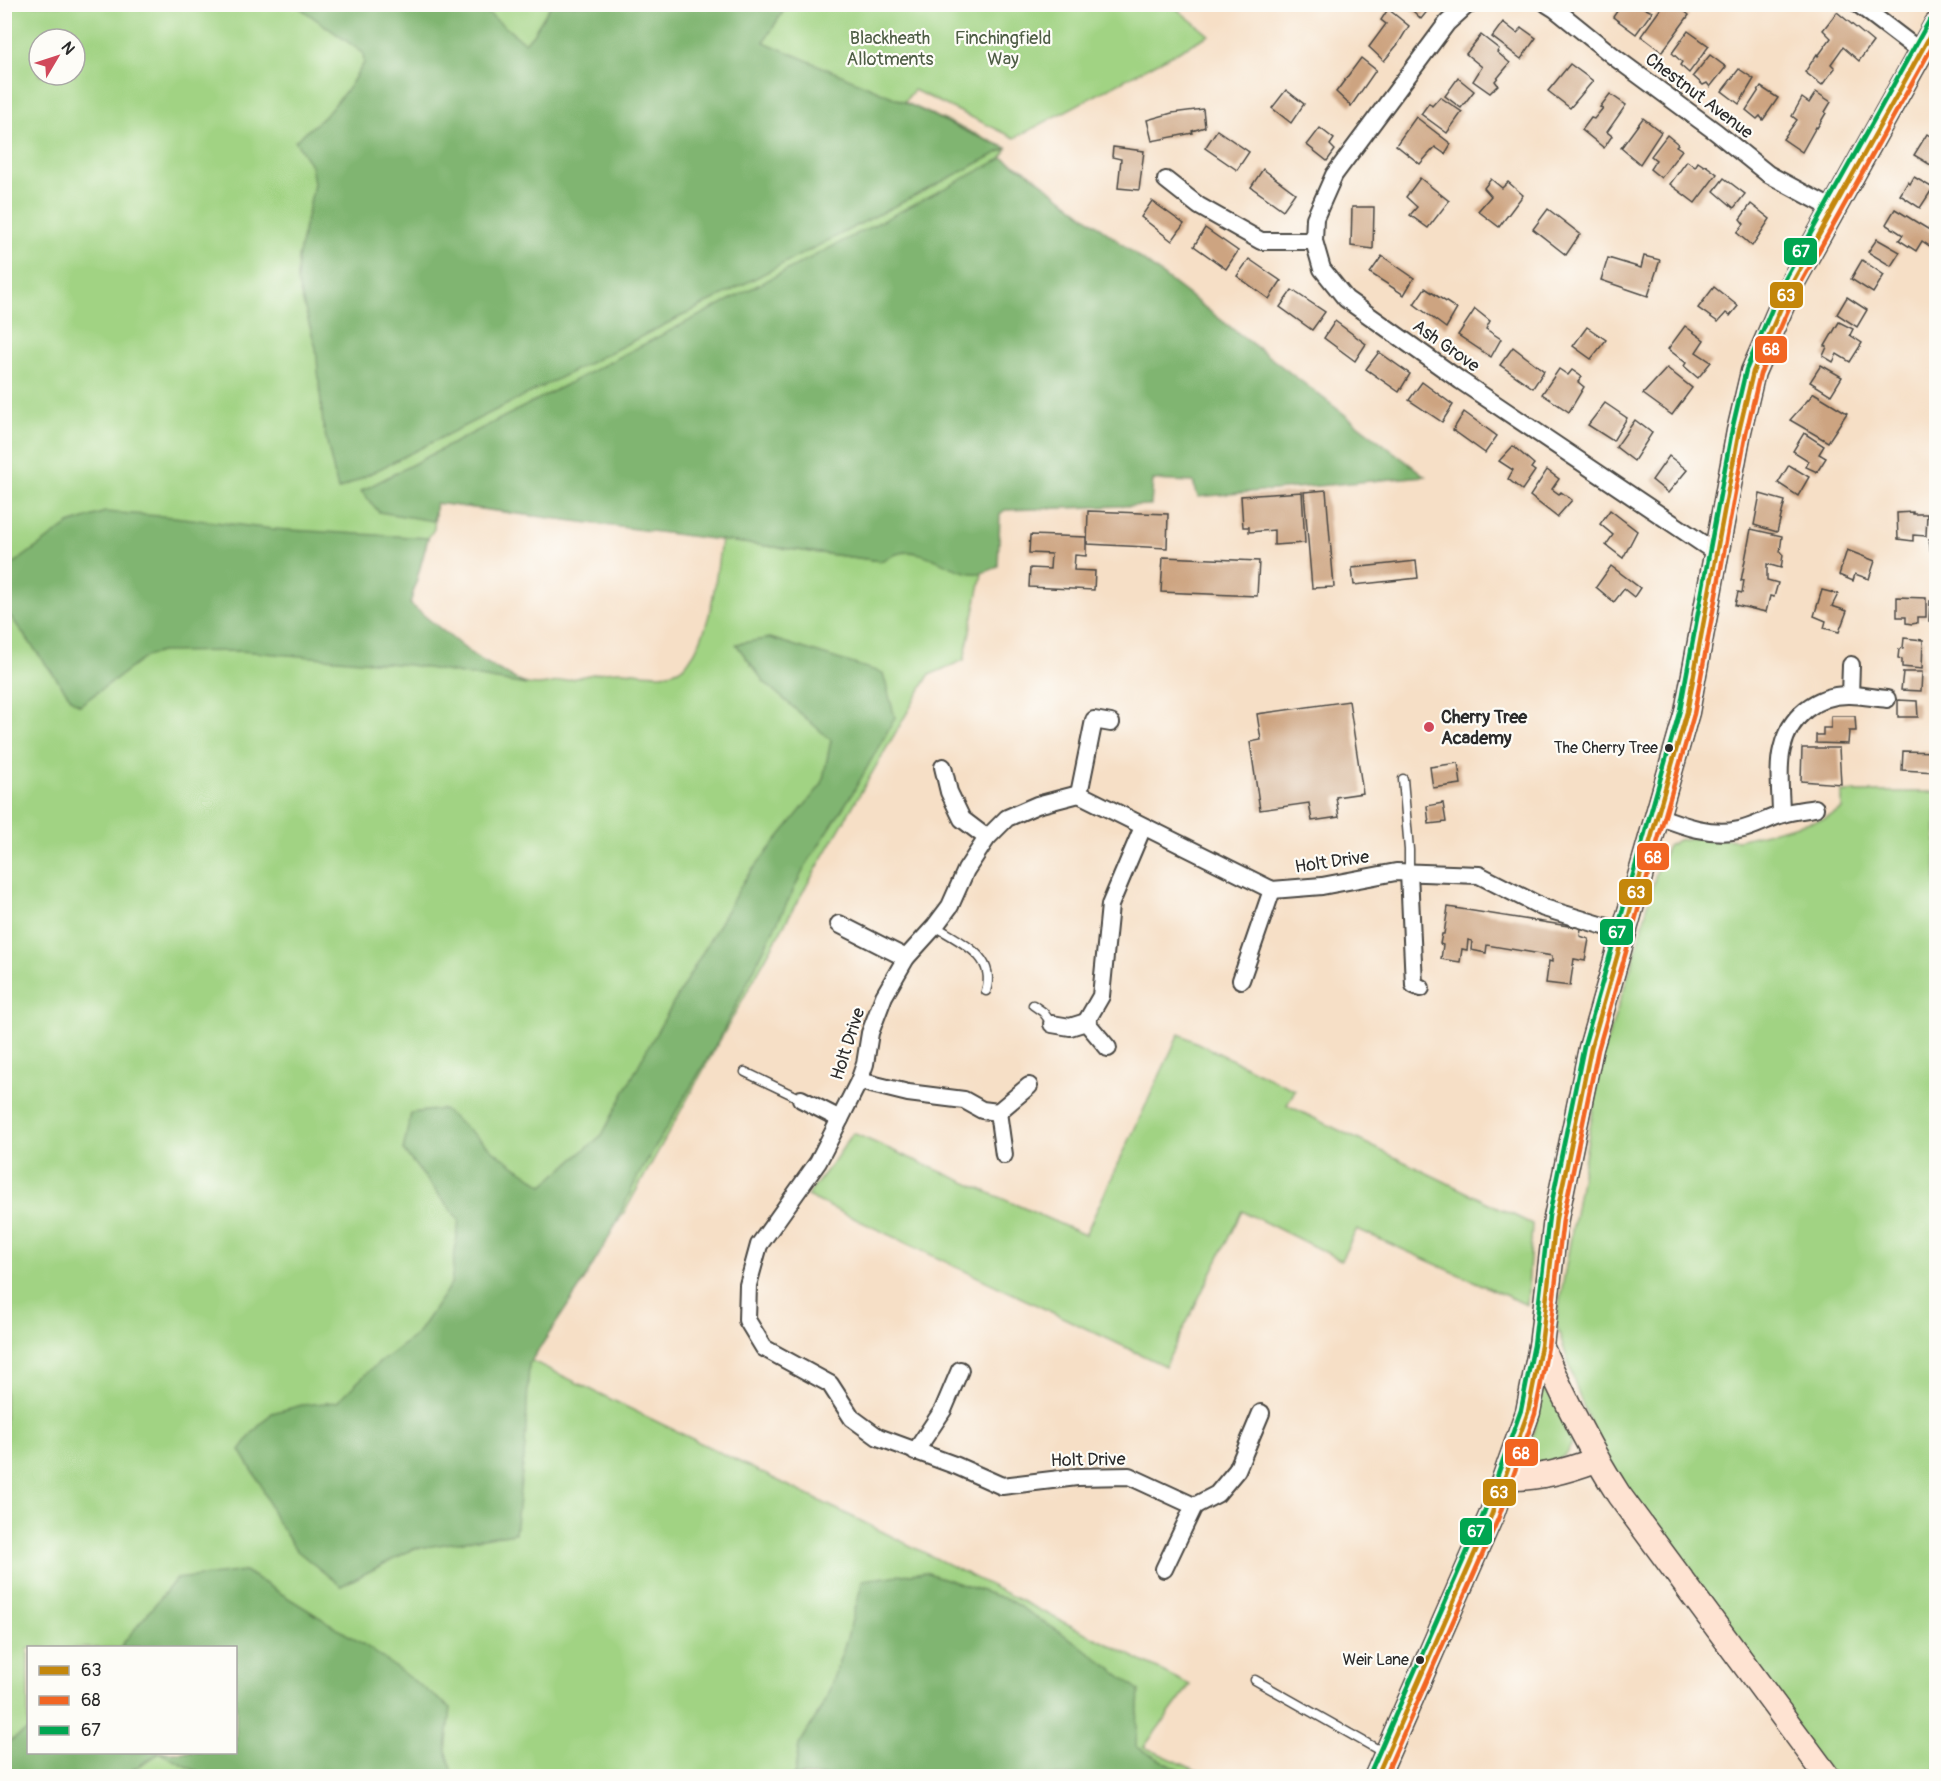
<svg xmlns="http://www.w3.org/2000/svg" width="1941" height="1781" font-family="Pangolin,sans-serif">
  <style>
    .green { fill: #a1d383; stroke: #667f57; stroke-width: 1.5; fill-rule: evenodd }
    .forest { fill: #80b571; stroke: #56704e; stroke-width: 1.5 }
    .building { fill: #cda481 }
    .lines { fill: none; stroke-linecap: round; stroke-linejoin: round }
    .lane-casing { stroke: #494642; stroke-width: 11 }
    .street-casing { stroke: #494642; stroke-width: 20 }
    .secondary-casing { stroke: #494642; stroke-width: 27 }
    .lane { stroke: #fff; stroke-width: 8 }
    .street { stroke: #fff; stroke-width: 16 }
    .secondary { stroke: #fee3d2; stroke-width: 24 }
    .bus-1-casing { stroke: #fdfcf7; stroke-width: 9 }
    .bus-2-casing { stroke: #fdfcf7; stroke-width: 9 }
    .bus-3-casing { stroke: #fdfcf7; stroke-width: 9 }
    .bus-1 { stroke: #c4870b; stroke-width: 4.5 }
    .bus-2 { stroke: #f26522; stroke-width: 4.5 }
    .bus-3 { stroke: #00a651; stroke-width: 4.5 }
    .poi-dot { fill: #d1495b; stroke: #fdfcf7; stroke-width: 2 }
    .bus-dot { fill: #2b2b2b; stroke: #fdfcf7; stroke-width: 2 }
    .labels { text-anchor: middle; dominant-baseline: central; stroke-width: 4.5; stroke-linejoin: round; paint-order: stroke }
    .bus-label { font-size: 16px; fill: #2b2b2b; stroke: #fdfcf7; text-anchor: end }
    .park-label { font-size: 18px; fill: #4e5d45; stroke: #fdfcf7 }
    .street-label { font-size: 18px; fill: #2b2b2b; stroke: #fdfcf7 }
    .poi-label { font-size: 18px; font-weight: bold; fill: #2b2b2b; stroke: #fdfcf7; text-anchor: start }
    .line-badge { stroke: #fdfcf7; stroke-width: 2 }
    .badge-label { font-size: 16px; text-anchor: middle; font-weight: bold; fill: #fff }
  </style>
  <rect width="100%" height="100%" fill="#fdfcf7"/>
  <filter id="ink" filterUnits="userSpaceOnUse"><feTurbulence type="fractalNoise" baseFrequency=".0167" numOctaves="2"/><feDisplacementMap in="SourceGraphic" scale="12" xChannelSelector="R" yChannelSelector="G"/><feConvolveMatrix kernelMatrix="1 2 1 2 8 2 1 2 1" color-interpolation-filters="sRGB"/></filter>
  <filter id="wash" filterUnits="userSpaceOnUse"><feTurbulence type="fractalNoise" baseFrequency=".008" numOctaves="4" result="noise"/><feDisplacementMap in="SourceGraphic" scale="24" xChannelSelector="R" yChannelSelector="G"/><feGaussianBlur stdDeviation="1.35" result="paint"/><feColorMatrix in="noise" values="0 0 0 0 0 0 0 0 0 0 0 0 0 0 0 0 0 1.4 0 .05"/><feComposite in="paint" operator="in"/></filter>
  <g filter="url(#wash)">
    <rect width="100%" height="100%" fill="#f6dfc6"/>
    <!-- green -->
    <g class="green">
      <path d="M5,5h1167l37,30 -194,103 -101,-48 -10,12 103,46 -24,43 -450,325 -97,-13 -2,26 -6,9 -18,66c28,23 93,83 129,81 26,-2 53,-14 80,-14 23,0 53,11 69,-9 25,-33 27,-82 33,-122l160,21c5,-2 12,-7 18,-8 23,-4 63,11 83,21l-18,86 -35,15 -136,234 -167,300 -96,151 331,161 329,164 -46,62 65,29h-1204zM39,39h36v36h-36zM28,1648h208v104h-208z"/>
      <polygon points="1842,792 1936,792 1936,1776 1831,1776 1619,1495 1578,1393 1556,1323 1603,1053 1634,958 1656,873 1668,846 1678,840 1697,837 1738,840 1826,818 1842,809"/>
      <polygon points="1179,1034 1295,1090 1287,1105 1532,1224 1527,1305 1357,1229 1341,1260 1242,1211 1165,1366 807,1196 832,1164 853,1133 1085,1235"/>
      <path d="M1545,1378l29,60c-9,28 -26,26 -52,28l7,-13z"/>
    </g>
    <!-- forest -->
    <g class="forest">
      <polygon points="787,5 764,42 904,102 974,135 1007,148 684,315 338,490 323,425 316,348 297,281 298,258 314,184 311,165 295,141 326,115 349,87 364,63 363,53 296,5 478,5 525,43 533,34 551,5"/>
      <path d="M1003,158l26,15 396,303 -227,21 -5,-15 -40,-2 -2,25 -146,5 -5,4 -2,52c-33,22 -58,-13 -90,-14 -10,0 -18,4 -27,9l-445,-58 -3,18 -54,-9 -18,-21z"/>
      <polygon points="105,512 174,517 272,529 428,538 410,604 474,656 526,685 409,665 240,651 161,652 147,656 80,705 73,701 5,609 5,570 69,524"/>
      <polygon points="770,638 883,673 895,718 852,794 806,865 718,1041 639,1174 607,1241 580,1287 529,1364 525,1447 515,1533 413,1549 341,1586 296,1550 275,1518 260,1483 240,1450 254,1431 272,1413 302,1405 337,1402 371,1369 417,1334 451,1284 459,1220 403,1150 411,1113 443,1109 499,1155 543,1185 602,1135 647,1049 745,879 822,784 831,740 764,682 736,644"/>
      <polygon points="245,1571 366,1646 451,1708 446,1750 454,1776 206,1776 160,1753 122,1776 5,1776 5,1744 28,1730 28,1752 236,1752 236,1648 120,1647 176,1579"/>
      <polygon points="925,1572 1009,1600 1074,1641 1139,1690 1136,1747 1190,1776 794,1776 799,1745 825,1702 847,1638 863,1580"/>
    </g>
    <g id="blocks">
      <!-- building -->
      <g class="building">
        <polygon points="1406,4 1433,4 1421,19"/>
        <polygon points="1622,4 1647,4 1644,8 1652,12 1636,34 1613,17"/>
        <polygon points="1664,4 1676,4 1689,15 1662,52 1641,36"/>
        <polygon points="1388,9 1409,26 1398,44 1384,61 1369,47 1386,24 1381,20"/>
        <polygon points="1837,12 1873,42 1859,61 1843,47 1831,64 1835,68 1822,85 1805,72 1817,54 1818,56 1831,38 1823,30"/>
        <polygon points="1503,22 1517,33 1522,28 1536,38 1521,59 1492,37"/>
        <polygon points="1688,31 1709,46 1689,73 1680,65 1682,62 1672,53"/>
        <polygon points="1481,35 1499,49 1497,52 1510,63 1495,81 1498,85 1490,93 1473,81 1482,67 1466,54"/>
        <polygon points="1710,55 1726,67 1710,87 1707,83 1703,85 1693,76"/>
        <polygon points="1361,58 1376,70 1351,106 1336,92"/>
        <polygon points="1570,64 1593,81 1570,108 1548,91"/>
        <polygon points="1739,69 1754,79 1739,104 1722,91"/>
        <polygon points="1458,78 1474,91 1461,108 1445,96"/>
        <polygon points="1761,87 1778,98 1763,120 1760,116 1757,119 1746,110"/>
        <polygon points="1286,90 1304,104 1291,123 1272,108"/>
        <polygon points="1816,92 1831,102 1825,112 1826,113 1817,128 1816,127 1802,152 1783,139 1797,120 1792,116 1802,98 1809,103"/>
        <polygon points="1610,94 1626,105 1607,132 1612,136 1604,148 1582,130 1591,118 1594,119 1603,108 1600,107"/>
        <polygon points="1440,97 1462,112 1447,133 1421,114 1429,103 1432,106"/>
        <polygon points="1203,109 1205,127 1192,131 1193,133 1152,141 1147,120 1172,113"/>
        <polygon points="1416,117 1451,144 1445,154 1435,147 1420,164 1396,145"/>
        <polygon points="1643,118 1661,132 1640,164 1621,148"/>
        <polygon points="1320,128 1334,139 1330,145 1335,150 1327,161 1307,145"/>
        <polygon points="1217,130 1249,152 1237,170 1205,148"/>
        <polygon points="1927,134 1936,140 1936,164 1934,167 1914,155"/>
        <polygon points="1667,135 1678,144 1676,146 1682,150 1661,178 1650,169 1656,160 1651,156"/>
        <polygon points="1113,147 1144,151 1139,190 1118,188 1121,159 1112,157"/>
        <polygon points="1687,161 1695,167 1698,162 1704,166 1705,165 1717,174 1695,203 1670,184"/>
        <polygon points="1263,169 1295,193 1283,210 1251,187"/>
        <polygon points="1914,177 1933,188 1920,208 1900,195 1908,182 1910,184"/>
        <polygon points="1420,178 1449,201 1428,228 1410,215 1417,207 1406,197"/>
        <polygon points="1724,178 1745,194 1734,208 1714,191"/>
        <polygon points="1491,179 1502,188 1508,182 1523,195 1499,227 1478,211 1491,196 1484,188"/>
        <polygon points="1152,201 1184,224 1172,241 1141,217"/>
        <polygon points="1751,204 1770,219 1752,246 1737,233 1744,224 1740,219"/>
        <polygon points="1352,207 1374,207 1373,249 1351,246"/>
        <polygon points="1548,209 1580,234 1566,255 1533,229"/>
        <polygon points="1895,209 1936,234 1936,238 1931,247 1922,241 1916,251 1899,240 1903,235 1886,224"/>
        <polygon points="1205,228 1238,251 1226,269 1194,246"/>
        <polygon points="1877,239 1900,252 1891,266 1868,252"/>
        <polygon points="1382,256 1414,278 1404,295 1370,273"/>
        <polygon points="1644,256 1660,260 1648,296 1601,280 1608,258 1641,268"/>
        <polygon points="1249,259 1281,281 1269,299 1237,276"/>
        <polygon points="1862,260 1884,275 1873,293 1851,279"/>
        <polygon points="1714,287 1738,306 1730,316 1726,313 1718,322 1698,308"/>
        <polygon points="1425,288 1457,309 1446,328 1414,304"/>
        <polygon points="1292,290 1325,312 1312,330 1280,307"/>
        <polygon points="1847,297 1867,310 1857,327 1837,314"/>
        <polygon points="1475,309 1490,321 1486,329 1501,339 1491,357 1458,335"/>
        <polygon points="1335,321 1366,344 1355,361 1324,338"/>
        <polygon points="1839,322 1853,329 1850,335 1862,343 1850,362 1837,354 1833,362 1823,356 1827,347 1825,346"/>
        <polygon points="1685,326 1704,340 1696,352 1711,362 1698,378 1684,366 1686,363 1668,349"/>
        <polygon points="1587,327 1606,340 1591,359 1573,346"/>
        <polygon points="1513,347 1544,371 1533,388 1500,365"/>
        <polygon points="1379,352 1410,374 1399,392 1366,369"/>
        <polygon points="1821,365 1842,377 1831,395 1810,382"/>
        <polygon points="1667,368 1692,388 1672,415 1643,394"/>
        <polygon points="1559,369 1568,375 1572,370 1582,377 1578,382 1584,387 1569,412 1542,394"/>
        <polygon points="1422,382 1453,405 1442,422 1409,400"/>
        <polygon points="1814,393 1847,413 1828,442 1790,420"/>
        <polygon points="1605,403 1627,418 1613,441 1588,425"/>
        <polygon points="1464,412 1497,436 1485,453 1453,430"/>
        <polygon points="1635,420 1652,433 1634,461 1616,447"/>
        <polygon points="1804,433 1824,446 1819,454 1826,458 1817,472 1806,467 1809,461 1793,451"/>
        <polygon points="1513,446 1534,464 1531,468 1535,471 1522,490 1508,479 1513,470 1499,461"/>
        <polygon points="1669,456 1687,470 1668,493 1652,480"/>
        <polygon points="1789,465 1809,477 1798,496 1778,483"/>
        <polygon points="1547,470 1559,479 1552,489 1559,494 1561,492 1572,500 1557,517 1530,496"/>
        <polygon points="1326,490 1334,587 1312,588 1304,492"/>
        <polygon points="1302,492 1305,543 1274,545 1274,530 1249,532 1249,527 1243,527 1241,496"/>
        <polygon points="1760,494 1785,501 1777,532 1754,525"/>
        <polygon points="1610,510 1637,531 1623,558 1606,545 1613,535 1600,524"/>
        <polygon points="1088,511 1168,514 1167,548 1087,544"/>
        <polygon points="1913,512 1913,514 1927,514 1926,536 1913,535 1913,541 1898,539 1897,513"/>
        <polygon points="1751,529 1782,536 1780,552 1783,555 1781,568 1767,564 1767,580 1778,583 1774,597 1770,596 1766,612 1735,605 1738,592 1742,593 1744,580 1741,581"/>
        <polygon points="1030,535 1086,537 1086,556 1075,555 1074,570 1095,571 1094,590 1029,587 1030,568 1050,569 1051,554 1029,553"/>
        <polygon points="1929,539 1936,539 1936,553 1931,554"/>
        <polygon points="1847,550 1875,561 1869,579 1855,574 1853,581 1839,575"/>
        <polygon points="1163,557 1259,561 1257,596 1161,592"/>
        <polygon points="1416,561 1418,578 1354,585 1352,568"/>
        <polygon points="1611,566 1640,588 1634,597 1624,589 1614,602 1596,587"/>
        <polygon points="1822,590 1838,594 1832,606 1847,611 1839,632 1824,628 1826,621 1814,616"/>
        <polygon points="1897,597 1926,598 1926,617 1917,617 1917,623 1912,624 1906,623 1906,617 1897,617"/>
        <polygon points="1930,601 1936,602 1936,622 1929,621"/>
        <polygon points="1904,638 1923,640 1922,669 1902,667 1902,659 1898,658 1899,649 1903,648"/>
        <polygon points="1903,672 1922,672 1921,691 1901,690"/>
        <polygon points="1898,700 1917,701 1918,717 1898,717"/>
        <polygon points="1349,701 1363,793 1336,797 1339,817 1312,821 1309,803 1260,810 1250,742 1261,740 1257,714"/>
        <polygon points="1831,716 1855,716 1856,731 1849,731 1848,744 1816,743 1816,735 1823,735 1823,728 1831,728"/>
        <polygon points="1802,748 1839,748 1841,784 1801,781"/>
        <polygon points="1903,751 1936,752 1936,772 1902,770"/>
        <polygon points="1458,763 1461,784 1433,788 1430,767"/>
        <polygon points="1443,803 1446,822 1429,824 1427,806"/>
        <polygon points="1448,907 1581,928 1580,936 1589,939 1585,961 1574,959 1570,986 1546,983 1549,961 1552,962 1552,956 1487,945 1486,953 1471,950 1472,941 1468,940 1467,950 1462,949 1460,962 1441,959 1443,945 1440,944 1442,934 1444,934"/>
      </g>
    </g>
  </g>
  <g filter="url(#ink)">
    <use href="#blocks" fill-opacity="0" stroke="#494642" stroke-width="1.5"/>
    <g class="lines">
      <defs>
        <g id="lane">
          <polyline points="1403,779 1409,850 1409,872"/>
          <path d="M935,926c25,16 62,30 51,65"/>
          <polyline points="1033,1005 1043,1012 1052,1024"/>
          <polyline points="745,1072 801,1099"/>
          <polyline points="1255,1680 1384,1753"/>
        </g>
        <g id="street">
          <polyline points="1547,4 1555,9 1617,59 1716,132 1768,174 1833,209"/>
          <polyline points="1858,4 1921,52"/>
          <polyline points="1166,180 1199,206 1261,241 1314,241 1322,269 1346,299 1461,381 1718,554"/>
          <polyline points="1314,241 1315,218 1334,175 1447,23 1467,5 1471,4"/>
          <polyline points="1850,695 1851,665"/>
          <polyline points="943,767 949,792 962,819 987,838"/>
          <polyline points="1079,794 1094,720 1111,723"/>
          <path d="M1781,814c0,-20 -4,-45 1,-65 7,-32 34,-55 68,-54 12,0 25,3 37,4"/>
          <path d="M1658,816c26,10 53,20 81,14 16,-3 29,-12 44,-16 10,-3 21,-4 32,-6"/>
          <polyline points="1409,872 1414,985 1421,988"/>
          <polyline points="839,924 906,958"/>
          <polyline points="1241,980 1272,890"/>
          <polyline points="1052,1024 1070,1027 1086,1022"/>
          <polyline points="1108,1048 1086,1022 1101,996 1110,905 1143,827"/>
          <polyline points="859,1081 908,1093 964,1100 982,1110 998,1112 1029,1086"/>
          <polyline points="801,1099 840,1119"/>
          <polyline points="998,1112 1004,1155"/>
          <polyline points="1261,1413 1237,1470 1217,1494 1194,1506 1129,1476 1077,1477 1002,1486 957,1466 878,1437 852,1418 830,1384 764,1348 747,1320 748,1285 759,1245 818,1162 840,1119 859,1081 865,1064 870,1033 884,996 906,958 935,926 950,906 966,870 987,838 1007,818 1037,805 1079,794 1272,890 1322,886 1396,872 1479,875 1544,908 1624,932"/>
          <polyline points="915,1452 943,1410 960,1370"/>
          <polyline points="1164,1569 1194,1506"/>
        </g>
        <g id="secondary">
          <path d="M1541,1346c23,52 47,101 78,149l208,281"/>
          <path d="M1505,1478c32,1 61,-7 91,-18"/>
          <polyline points="1377,1776 1491,1516 1528,1412 1541,1346 1556,1218 1591,1048 1687,712 1739,431 1753,372 1790,287 1936,25"/>
        </g>
      </defs>
      <!-- lane casing -->
      <use href="#lane" class="lane-casing"/>
      <!-- street casing -->
      <use href="#street" class="street-casing"/>
      <!-- secondary casing -->
      <use href="#secondary" class="secondary-casing"/>
      <!-- lane -->
      <use href="#lane" class="lane"/>
      <!-- street -->
      <use href="#street" class="street"/>
      <!-- secondary -->
      <use href="#secondary" class="secondary"/>
      <defs>
        <polyline id="bus-1" points="1377,1776 1491,1516 1528,1412 1541,1346 1556,1218 1591,1048 1687,712 1739,431 1753,372 1790,287 1936,25"/>
        <polyline id="bus-2" points="1385,1776 1498,1519 1535,1414 1548,1347 1563,1219 1598,1050 1694,714 1746,433 1760,374 1797,290 1936,40"/>
        <polyline id="bus-3" points="1370,1773 1484,1513 1521,1410 1534,1345 1549,1216 1584,1046 1680,710 1732,430 1746,370 1783,283 1929,21"/>
      </defs>
      <!-- bus-1 casing -->
      <use href="#bus-1" class="bus-1-casing"/>
      <!-- bus-2 casing -->
      <use href="#bus-2" class="bus-2-casing"/>
      <!-- bus-3 casing -->
      <use href="#bus-3" class="bus-3-casing"/>
      <!-- bus-1 -->
      <use href="#bus-1" class="bus-1"/>
      <!-- bus-2 -->
      <use href="#bus-2" class="bus-2"/>
      <!-- bus-3 -->
      <use href="#bus-3" class="bus-3"/>
    </g>
  </g>
  <!-- markers -->
  <circle class="poi-dot" cx="1429" cy="727" r="6"/>
  <g class="bus-dot">
    <circle cx="1669" cy="748" r="5"/>
    <circle cx="1420" cy="1660" r="5"/>
  </g>
  <g class="labels">
    <!-- bus labels -->
    <g class="bus-label">
      <text x="1658" y="748">The Cherry Tree</text>
      <text x="1409" y="1660">Weir Lane</text>
    </g>
    <!-- park labels -->
    <g class="park-label">
      <text x="890" y="38">Blackheath<tspan x="890" dy="21">Allotments</tspan></text>
      <text x="1003" y="38">Finchingfield<tspan x="1003" dy="21">Way</tspan></text>
    </g>
    <!-- street labels -->
    <g class="street-label">
      <text transform="translate(1699 96) rotate(37)">Chestnut Avenue</text>
      <text transform="translate(1446 346) rotate(35)">Ash Grove</text>
      <text transform="translate(1332 862) rotate(-8)">Holt Drive</text>
      <text transform="translate(848 1044) rotate(-72)">Holt Drive</text>
      <text transform="translate(1088 1460) rotate(-1)">Holt Drive</text>
    </g>
    <!-- poi labels -->
    <g class="poi-label">
      <text x="1441" y="717">Cherry Tree<tspan x="1441" dy="21">Academy</tspan></text>
    </g>
  </g>
  <g class="line-badge">
    <rect x="1783" y="237" width="35" height="29" rx="6" fill="#00a651"/>
    <rect x="1769" y="281" width="35" height="28" rx="6" fill="#c4870b"/>
    <rect x="1754" y="335" width="34" height="29" rx="6" fill="#f26522"/>
    <rect x="1636" y="842" width="34" height="29" rx="6" fill="#f26522"/>
    <rect x="1618" y="878" width="35" height="28" rx="6" fill="#c4870b"/>
    <rect x="1599" y="918" width="35" height="28" rx="6" fill="#00a651"/>
    <rect x="1504" y="1438" width="35" height="29" rx="6" fill="#f26522"/>
    <rect x="1482" y="1478" width="35" height="29" rx="6" fill="#c4870b"/>
    <rect x="1459" y="1517" width="34" height="29" rx="6" fill="#00a651"/>
  </g>
  <g class="badge-label">
    <text x="1801" y="257">67</text>
    <text x="1786" y="301">63</text>
    <text x="1771" y="355">68</text>
    <text x="1653" y="863">68</text>
    <text x="1636" y="898">63</text>
    <text x="1617" y="938">67</text>
    <text x="1521" y="1459">68</text>
    <text x="1499" y="1498">63</text>
    <text x="1476" y="1537">67</text>
  </g>
  <!-- margin -->
  <rect width="1941" height="1781" fill="none" stroke="#fdfcf7" stroke-width="24"/>
  <!-- legend -->
  <rect x="27" y="1646" width="210" height="108" fill="#fdfcf7" stroke="#a9a8a5" stroke-width="1.5"/>
  <rect x="39" y="1666" width="30" height="9" fill="#c4870b" stroke="#a9a8a5" stroke-width="1.5"/>
  <text x="81" y="1676" font-size="18" fill="#2b2b2b">63</text>
  <rect x="39" y="1696" width="30" height="9" fill="#f26522" stroke="#a9a8a5" stroke-width="1.5"/>
  <text x="81" y="1706" font-size="18" fill="#2b2b2b">68</text>
  <rect x="39" y="1726" width="30" height="9" fill="#00a651" stroke="#a9a8a5" stroke-width="1.5"/>
  <text x="81" y="1736" font-size="18" fill="#2b2b2b">67</text>
  <!-- north arrow -->
  <g transform="translate(57 57) rotate(51)"><circle r="28" fill="#fdfcf7" stroke="#a9a8a5" stroke-width="1.5"/>
  <path d="M0-4.5L10 22L0 15L-10 22Z" fill="#d1495b"/>
  <text y="-9" font-size="16" font-weight="bold" text-anchor="middle" fill="#2b2b2b">N</text>
  </g>
</svg>
